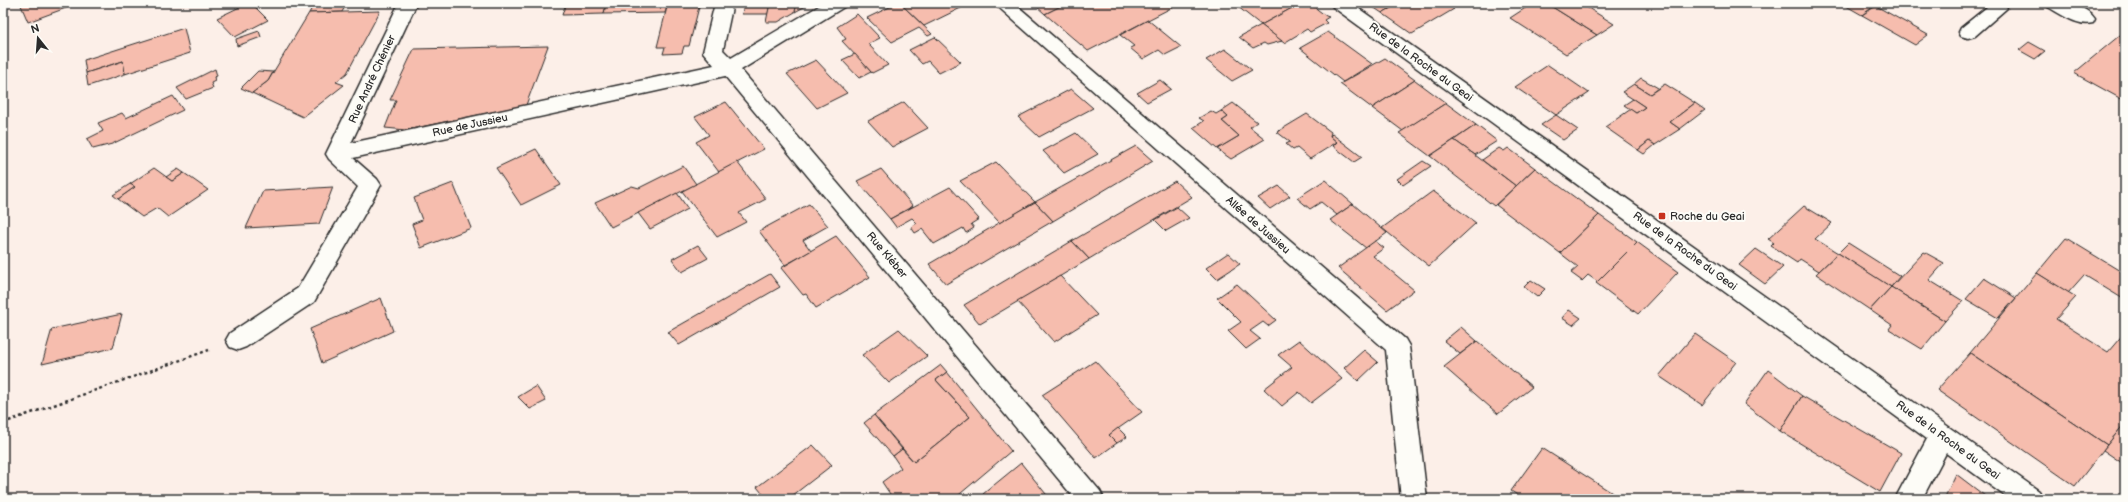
<svg xmlns="http://www.w3.org/2000/svg" width="2128" height="502" font-family="'Balsamiq Sans',sans-serif">
  <style>
    .building { fill: #f6bdae; stroke: #2b2b2b }
    .lines { fill: none; stroke-linecap: round; stroke-linejoin: round }
    .minor-casing { stroke: #2b2b2b; stroke-width: 3 }
    .path { stroke: #2b2b2b; stroke-width: 2.5; stroke-dasharray: 3 3; stroke-linecap: butt }
    .minor { fill: #fdfcf7; fill-rule: evenodd }
    .poi-dot { fill: #c8321e; stroke: #fdfcf7; stroke-width: 1.5 }
    .labels { text-anchor: middle; dominant-baseline: central; stroke-width: 4; stroke-linejoin: round; paint-order: stroke }
    .street-label { font-size: 11px; fill: #2b2b2b; stroke: #fdfcf7 }
    .poi-label { font-size: 11px; fill: #2b2b2b; stroke: #fdfcf7; text-anchor: start }
  </style>
  <rect width="100%" height="100%" fill="#fcefe8"/>
  <filter id="ink" filterUnits="userSpaceOnUse"><feTurbulence type="fractalNoise" baseFrequency=".025" numOctaves="2"/><feDisplacementMap in="SourceGraphic" scale="8" xChannelSelector="R" yChannelSelector="G"/><feConvolveMatrix kernelMatrix="1 2 1 2 8 2 1 2 1" color-interpolation-filters="sRGB"/></filter>
  <g filter="url(#ink)">
    <!-- building -->
    <g class="building">
      <polygon points="20,3 73,3 74,5 28,22"/>
      <polygon points="248,3 251,3 268,20 235,37 217,18"/>
      <polygon points="315,3 347,3 342,12 309,13"/>
      <polygon points="566,3 606,3 604,14 562,15"/>
      <polygon points="606,3 668,3 665,13 604,14"/>
      <polygon points="668,3 700,3 689,46 684,46 682,53 663,54 665,47 657,47"/>
      <polygon points="770,3 768,14 742,14 744,4"/>
      <polygon points="770,3 797,3 795,12 778,22 766,22"/>
      <polygon points="797,3 811,3 795,12"/>
      <polygon points="898,3 900,3 932,34 928,36 919,28 892,42 867,18"/>
      <polygon points="900,3 971,3 924,26"/>
      <polygon points="1039,3 1067,3 1045,14 1035,5"/>
      <polygon points="1067,3 1168,3 1173,7 1088,51 1045,14"/>
      <polygon points="1233,3 1301,3 1261,25"/>
      <polygon points="1301,3 1309,3 1326,16 1329,17 1324,20 1327,23 1310,32 1307,29 1284,43 1261,25"/>
      <polygon points="1367,3 1400,3 1382,13"/>
      <polygon points="1400,3 1445,3 1454,9 1412,34 1382,13"/>
      <polygon points="1533,3 1546,3 1597,35 1566,54 1510,18"/>
      <polygon points="1546,3 1580,3 1614,24 1597,35"/>
      <polygon points="1841,3 1878,3 1862,15"/>
      <polygon points="1876,6 1928,35 1915,45 1862,15"/>
      <polygon points="380,11 347,73 336,82 344,85 303,117 252,93 268,81 309,13"/>
      <polygon points="857,14 880,38 868,44 888,65 872,73 842,41 846,39 837,27"/>
      <polygon points="1148,20 1181,47 1165,55 1159,50 1143,59 1130,48 1134,46 1120,35"/>
      <polygon points="1261,25 1282,41 1267,45 1264,43 1253,48 1239,37"/>
      <polygon points="184,28 190,53 125,74 123,61 86,73 84,60"/>
      <polygon points="259,31 261,37 237,46 236,39"/>
      <polygon points="2125,31 2125,101 2074,73"/>
      <polygon points="1328,32 1372,64 1343,82 1300,48"/>
      <polygon points="935,37 961,62 939,73 928,61 922,64 909,50"/>
      <polygon points="2029,42 2045,51 2035,59 2019,50"/>
      <polygon points="548,46 526,105 406,130 385,128 396,100 390,100 414,49"/>
      <polygon points="1225,49 1252,70 1232,81 1206,60"/>
      <polygon points="855,54 871,72 859,78 842,60"/>
      <polygon points="1385,58 1415,80 1372,108 1340,84"/>
      <polygon points="816,60 847,93 817,108 787,74"/>
      <polygon points="123,61 125,74 88,86 86,73"/>
      <polygon points="1548,65 1589,93 1556,115 1515,87"/>
      <polygon points="215,69 217,76 214,77 215,81 211,83 213,88 186,99 177,88"/>
      <polygon points="258,71 273,72 268,81 252,93 241,88"/>
      <polygon points="1641,78 1658,88 1650,94 1634,84"/>
      <polygon points="1160,80 1171,89 1147,102 1137,93"/>
      <polygon points="1415,80 1446,103 1403,131 1372,108"/>
      <polygon points="1634,84 1650,94 1665,84 1695,103 1670,122 1680,129 1655,145 1649,141 1638,150 1605,127 1631,109 1636,113 1645,107 1622,92"/>
      <polygon points="1071,89 1093,108 1039,137 1018,117"/>
      <polygon points="173,96 183,110 112,144 93,149 87,139 103,131 98,123 122,113 126,118"/>
      <polygon points="1633,99 1645,107 1636,113 1624,105"/>
      <polygon points="726,102 764,149 719,172 696,142 709,135 695,117"/>
      <polygon points="904,102 928,128 892,147 868,121"/>
      <polygon points="1233,103 1257,122 1250,127 1265,139 1231,159 1217,149 1239,136 1222,121 1228,117 1221,111"/>
      <polygon points="1446,103 1476,125 1430,156 1399,133"/>
      <polygon points="1695,103 1705,110 1680,129 1670,122"/>
      <polygon points="1211,111 1216,114 1221,111 1228,117 1222,121 1239,136 1217,149 1193,128 1204,121 1199,118"/>
      <polygon points="1307,114 1331,132 1330,136 1337,142 1310,159 1297,148 1293,150 1286,144 1290,142 1277,132"/>
      <polygon points="1556,115 1578,130 1563,140 1541,125"/>
      <polygon points="1476,125 1497,141 1475,155 1454,140"/>
      <polygon points="1076,133 1098,154 1064,173 1043,151"/>
      <polygon points="1332,134 1362,157 1354,162 1333,146 1337,142 1330,136"/>
      <polygon points="1454,140 1475,155 1516,186 1494,206 1430,156"/>
      <polygon points="1649,141 1655,145 1644,154 1638,150"/>
      <polygon points="1136,146 1153,161 1053,221 1035,202"/>
      <polygon points="1499,148 1504,151 1508,148 1535,168 1516,186 1482,160"/>
      <polygon points="536,149 561,185 521,205 496,168"/>
      <polygon points="1423,161 1431,166 1403,185 1397,179"/>
      <polygon points="737,162 766,199 739,213 746,222 717,237 682,191"/>
      <polygon points="996,162 1035,202 1000,223 960,181"/>
      <polygon points="683,166 696,184 611,227 595,203 632,186 639,188"/>
      <polygon points="154,168 172,181 184,173 208,190 168,217 157,208 142,217 118,199 135,187 130,184"/>
      <polygon points="1535,168 1599,215 1560,253 1496,205"/>
      <polygon points="178,169 184,173 172,181 166,177"/>
      <polygon points="881,169 913,206 890,219 857,181"/>
      <polygon points="1325,180 1353,204 1337,215 1321,202 1310,209 1297,198"/>
      <polygon points="1175,181 1192,197 1089,259 1072,241"/>
      <polygon points="453,183 471,228 421,248 412,224 422,220 414,198"/>
      <polygon points="130,184 135,187 118,199 113,195"/>
      <polygon points="1279,186 1290,196 1270,209 1258,198"/>
      <polygon points="333,187 319,224 246,228 263,191"/>
      <polygon points="950,187 979,219 971,224 974,228 966,233 963,228 934,244 922,229 915,233 911,227 917,223 912,218 896,227 890,219"/>
      <polygon points="1433,191 1476,223 1429,266 1382,228"/>
      <polygon points="677,193 688,209 650,229 638,213"/>
      <polygon points="1035,202 1053,221 946,284 929,264"/>
      <polygon points="809,204 828,226 803,240 811,251 785,265 759,231"/>
      <polygon points="1353,204 1387,233 1366,248 1330,220"/>
      <polygon points="1804,206 1832,223 1815,239 1838,253 1819,271 1800,259 1797,263 1771,246 1774,243 1768,239"/>
      <polygon points="1177,207 1189,218 1166,231 1155,220"/>
      <polygon points="1599,215 1637,242 1598,282 1588,275 1582,281 1571,273 1578,267 1560,253"/>
      <polygon points="836,236 870,277 816,308 806,294 803,295 781,268"/>
      <polygon points="2066,238 2125,274 2125,300 2084,275 2068,293 2037,273"/>
      <polygon points="1072,241 1089,259 980,324 964,305"/>
      <polygon points="1375,241 1384,248 1373,256 1414,290 1387,310 1338,268"/>
      <polygon points="1637,242 1678,272 1638,314 1596,283"/>
      <polygon points="1848,243 1900,276 1891,287 1881,281 1838,253"/>
      <polygon points="698,245 708,258 682,272 672,259"/>
      <polygon points="1756,249 1783,267 1765,284 1739,265"/>
      <polygon points="1924,252 1944,263 1929,280 1963,301 1945,321 1891,287"/>
      <polygon points="1228,253 1240,264 1217,279 1206,268"/>
      <polygon points="1838,253 1891,287 1870,310 1816,274"/>
      <polygon points="2037,273 2076,297 2056,319 2108,352 2125,332 2125,423 2107,445 1970,353"/>
      <polygon points="770,274 780,287 679,345 668,332"/>
      <polygon points="1060,276 1097,315 1054,342 1017,301"/>
      <polygon points="1984,278 2016,298 1998,318 1966,299"/>
      <polygon points="1531,280 1545,289 1537,297 1524,287"/>
      <polygon points="1237,284 1276,320 1268,326 1263,322 1250,331 1260,339 1246,349 1228,331 1241,322 1217,298"/>
      <polygon points="1891,287 1945,321 1922,349 1889,329 1892,325 1870,310"/>
      <polygon points="381,298 393,331 322,363 310,329"/>
      <polygon points="1569,310 1581,318 1573,325 1562,318"/>
      <polygon points="122,314 113,348 42,364 52,329"/>
      <polygon points="1461,327 1477,341 1460,354 1444,341"/>
      <polygon points="899,329 927,356 889,383 862,355"/>
      <polygon points="1695,334 1736,362 1702,405 1659,376"/>
      <polygon points="1299,340 1342,379 1311,403 1299,392 1282,406 1264,389 1292,367 1278,355"/>
      <polygon points="1477,341 1532,387 1498,414 1444,367"/>
      <polygon points="1364,350 1378,362 1358,381 1344,368"/>
      <polygon points="1970,353 2107,445 2075,486 1937,390"/>
      <polygon points="1095,361 1142,412 1109,435 1117,443 1096,458 1042,395"/>
      <polygon points="941,365 947,372 936,380 970,417 914,462 874,415"/>
      <polygon points="1768,370 1802,396 1780,431 1744,404"/>
      <polygon points="947,372 1011,451 954,499 890,499 892,497 882,482 901,468 893,456 902,449 914,462 970,417 936,380"/>
      <polygon points="536,386 546,401 530,409 518,397"/>
      <polygon points="1802,396 1901,453 1880,492 1780,431"/>
      <polygon points="874,415 902,449 893,456 864,423"/>
      <polygon points="2125,423 2125,465 2103,450"/>
      <polygon points="1118,428 1127,437 1117,443 1109,435"/>
      <polygon points="813,445 832,465 788,499 767,499 757,487"/>
      <polygon points="1542,448 1617,496 1615,499 1524,499 1511,491"/>
      <polygon points="1021,463 1050,499 987,499 983,494"/>
      <polygon points="1956,474 1989,499 1944,499"/>
    </g>
    <g class="lines">
      <defs>
        <g id="minor">
          <polygon points="399,3 417,3 351,143 714,65 703,52 715,3 733,3 723,50 731,58 824,3 847,3 844,7 741,70 1100,491 1104,499 1075,499 725,76 353,158 377,179 381,185 314,302 246,347 238,350 230,347 226,340 230,333 298,288 358,187 329,159 326,154"/>
          <polygon points="994,3 1014,3 1405,339 1409,346 1427,499 1401,499 1386,350"/>
          <polygon points="1330,3 1351,3 2039,491 2043,499 2009,499 1946,453 1922,499 1895,499 1927,439 1333,7"/>
          <polygon points="1984,3 2004,3 2007,8 1975,36 1968,38 1961,36 1959,32 1961,28 1987,7"/>
          <path d="M2045,3c16,0 40,0 50,16l-2,4c-15,4 -32,-9 -45,-16z"/>
        </g>
      </defs>
      <!-- minor casing -->
      <use href="#minor" class="minor-casing"/>
      <!-- path -->
      <polyline class="path" points="3,423 209,350"/>
      <!-- minor -->
      <use href="#minor" class="minor"/>
    </g>
  </g>
  <!-- markers -->
  <rect class="poi-dot" x="1658" y="212" width="8" height="8" rx="2"/>
  <g class="labels">
    <!-- street labels -->
    <g class="street-label">
      <text transform="translate(1421 62) rotate(36)">Rue de la Roche du Geai</text>
      <text transform="translate(372 79) rotate(-65)">Rue André Chénier</text>
      <text transform="translate(470 125) rotate(-12)">Rue de Jussieu</text>
      <text transform="translate(1258 225) rotate(41)">Allée de Jussieu</text>
      <text transform="translate(1685 251) rotate(36)">Rue de la Roche du Geai</text>
      <text transform="translate(887 255) rotate(50)">Rue Kléber</text>
      <text transform="translate(1948 440) rotate(36)">Rue de la Roche du Geai</text>
    </g>
    <!-- poi labels -->
    <g class="poi-label">
      <text x="1670" y="216">Roche du Geai</text>
    </g>
  </g>
  <!-- margin -->
  <rect width="2128" height="502" fill="none" stroke="#fdfcf7" stroke-width="16"/>
  <rect x="8" y="8" width="2112" height="486" fill="none" stroke="#2b2b2b" stroke-width="1.5" filter="url(#ink)"/>
  <!-- north arrow -->
  <g transform="translate(38 38) rotate(343)" stroke="#fdfcf7" stroke-width="3" paint-order="stroke">
  <path d="M0-3L7 15L0 10L-7 15Z" fill="#2b2b2b"/>
  <text y="-6" font-size="11" font-weight="bold" text-anchor="middle" fill="#2b2b2b">N</text>
  </g>
</svg>
